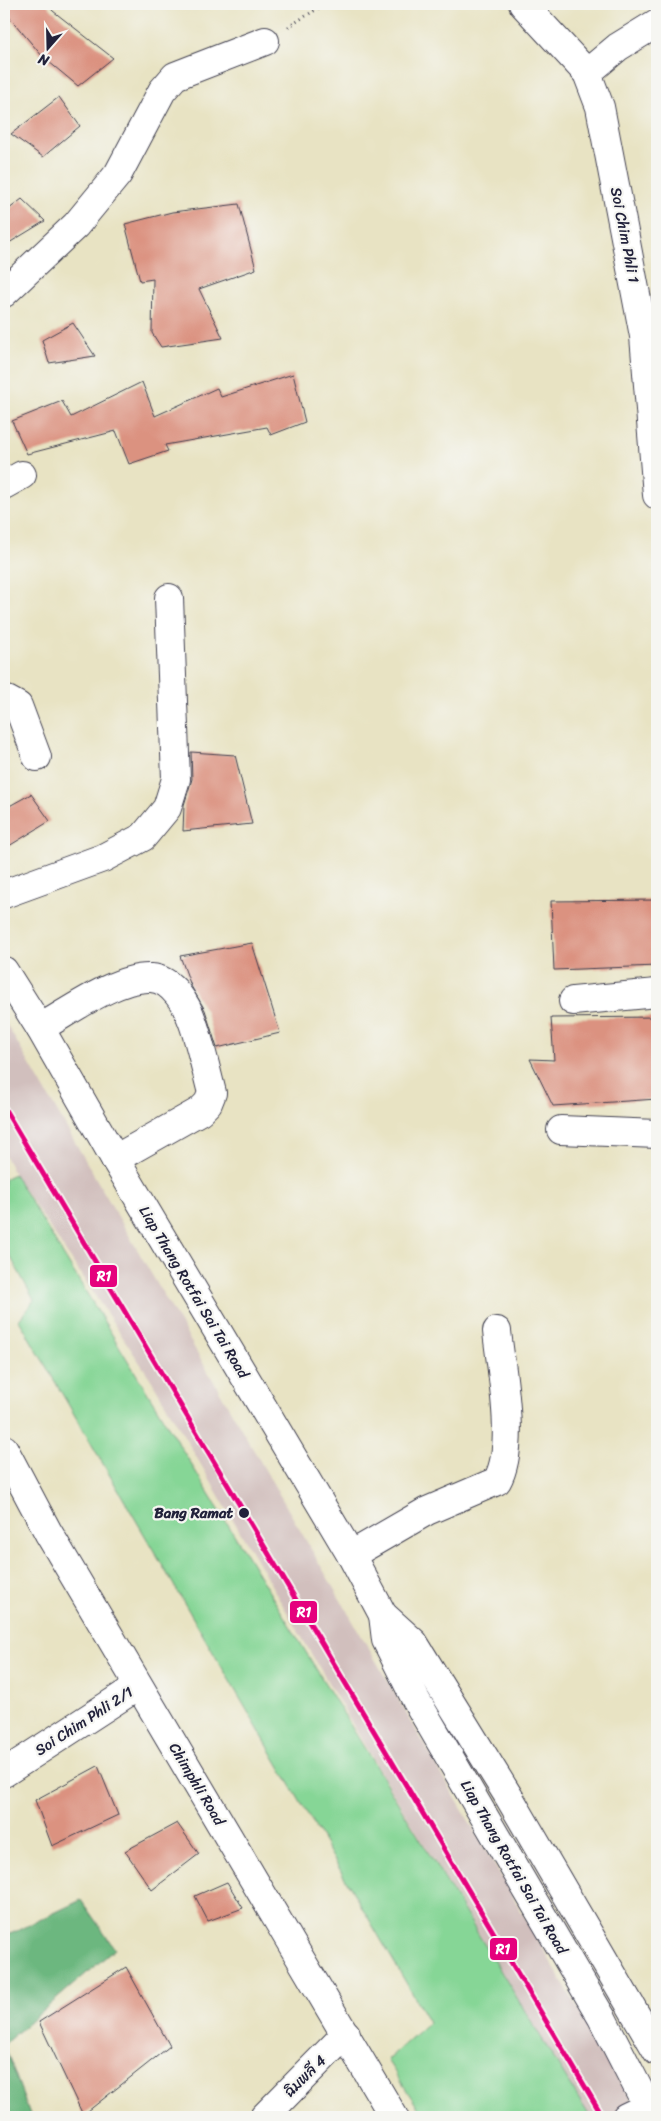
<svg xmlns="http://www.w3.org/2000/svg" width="661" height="2121" font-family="Sriracha,'Playpen Sans Thai',sans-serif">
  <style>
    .industrial { fill: #d1bfbd }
    .green { fill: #86d696; stroke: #547c68 }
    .forest { fill: #6cb77f; stroke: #476c5d }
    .building { fill: #db9280 }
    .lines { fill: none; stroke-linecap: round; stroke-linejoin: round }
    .minor-casing { stroke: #403f4f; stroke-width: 30 }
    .major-casing { stroke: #403f4f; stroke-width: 30 }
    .path { stroke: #403f4f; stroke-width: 3; stroke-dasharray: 1 4; stroke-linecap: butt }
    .minor { stroke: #fff; stroke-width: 28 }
    .major { stroke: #fff; stroke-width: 28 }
    .rail-1-casing { stroke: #f6f6f2; stroke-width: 9 }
    .rail-1 { stroke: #e5007d; stroke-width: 5 }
    .stop-dot { fill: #22223b; stroke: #f6f6f2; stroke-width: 2 }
    .labels { text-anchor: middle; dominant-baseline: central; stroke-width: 4.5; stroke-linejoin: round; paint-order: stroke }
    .street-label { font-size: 15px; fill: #22223b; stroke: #f6f6f2 }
    .stop-label { font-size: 15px; font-weight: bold; fill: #22223b; stroke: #f6f6f2; text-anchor: end }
    .line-badge { stroke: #f6f6f2; stroke-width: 2 }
    .badge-label { font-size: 14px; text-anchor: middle; font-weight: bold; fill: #fff }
  </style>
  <rect width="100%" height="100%" fill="#f6f6f2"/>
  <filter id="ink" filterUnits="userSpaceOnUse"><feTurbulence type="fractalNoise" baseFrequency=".02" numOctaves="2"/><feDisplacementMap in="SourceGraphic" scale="10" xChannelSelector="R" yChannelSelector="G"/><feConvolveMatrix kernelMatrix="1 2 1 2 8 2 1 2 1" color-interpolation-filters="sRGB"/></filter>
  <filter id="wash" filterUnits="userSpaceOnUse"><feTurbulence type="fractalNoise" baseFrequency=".0096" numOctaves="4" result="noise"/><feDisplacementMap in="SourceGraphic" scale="20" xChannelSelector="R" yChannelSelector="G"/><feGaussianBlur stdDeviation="1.12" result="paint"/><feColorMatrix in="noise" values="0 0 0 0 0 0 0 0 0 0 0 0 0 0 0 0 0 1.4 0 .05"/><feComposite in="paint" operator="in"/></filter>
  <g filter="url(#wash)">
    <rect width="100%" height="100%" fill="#e8e3c3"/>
    <!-- industrial -->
    <polygon class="industrial" points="4,1020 614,2071 642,2117 590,2117 381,1773 152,1381 14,1174 4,1154"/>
    <!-- green -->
    <polygon class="green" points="14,1174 569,2083 589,2115 584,2117 424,2117 387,2060 429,2022 19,1320 34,1300 4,1245 4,1179"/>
    <!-- forest -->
    <polygon class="forest" points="81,1900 115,1949 4,2044 31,2117 4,2117 4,1937"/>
    <g id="blocks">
      <!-- building -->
      <g class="building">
        <polygon points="4,4 47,4 53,11 113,58 78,86 43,57 4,11"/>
        <polygon points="59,97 80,126 43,157 11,134"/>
        <polygon points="22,199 45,221 4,246 4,213"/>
        <polygon points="239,204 256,269 199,289 223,338 161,347 152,333 153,279 140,281 125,224 172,212"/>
        <polygon points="73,323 95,356 49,363 42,340"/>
        <polygon points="293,374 305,422 271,435 267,427 165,445 168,451 129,464 116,431 27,454 12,421 62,401 71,417 142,382 155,416 217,388 221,397"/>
        <polygon points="191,752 235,755 252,824 183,831 184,805 192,779"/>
        <polygon points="31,794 50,821 4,849 4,809"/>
        <polygon points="657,900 657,966 554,970 551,901"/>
        <polygon points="252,943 280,1033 217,1048 205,1010 191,986 180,956"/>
        <polygon points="657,1017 657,1099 553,1106 530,1059 554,1060 551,1018"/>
        <polygon points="98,1766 118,1815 52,1846 35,1800"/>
        <polygon points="177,1823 199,1854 152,1890 125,1851"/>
        <polygon points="227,1882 243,1908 208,1921 195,1896"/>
        <polygon points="126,1967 170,2046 83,2115 39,2022"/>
      </g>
    </g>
  </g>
  <g filter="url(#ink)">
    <use href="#blocks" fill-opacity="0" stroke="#403f4f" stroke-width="1"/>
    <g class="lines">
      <defs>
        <g id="minor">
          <polyline points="523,4 587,73 600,107 644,336 657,495"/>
          <polyline points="587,73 618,47 657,23"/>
          <polyline points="4,293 76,225 118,174 162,91 175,76 265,41"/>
          <polyline points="4,485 22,475"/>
          <polyline points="4,700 7,700 18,706 37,757"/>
          <polyline points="4,894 103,858 143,837 167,808 176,779 169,598"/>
          <polyline points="573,1001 657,993"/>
          <path d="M40,1028c29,-16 77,-52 111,-50 21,1 36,27 42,45 8,23 13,47 19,70l-4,10 -8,8 -85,48"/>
          <polyline points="561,1130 657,1134"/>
          <polyline points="4,1449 48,1532 394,2117"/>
          <path d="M351,1555l76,-44 70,-30c20,-35 4,-110 0,-150"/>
          <polyline points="4,1773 138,1686"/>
          <polyline points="264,2117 346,2034"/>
          <polyline points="626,2117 657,2102"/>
        </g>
        <g id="major">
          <polyline points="4,971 40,1028 115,1159 351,1555 383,1615 414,1643 509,1797 657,2051"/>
          <polyline points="383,1615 386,1640 416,1700 602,2018 653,2117"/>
        </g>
      </defs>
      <!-- minor casing -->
      <use href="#minor" class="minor-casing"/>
      <!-- major casing -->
      <use href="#major" class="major-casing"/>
      <!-- path -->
      <polyline class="path" points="288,27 325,4"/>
      <!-- minor -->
      <use href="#minor" class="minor"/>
      <!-- major -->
      <use href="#major" class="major"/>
      <defs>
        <polyline id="rail-1" points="4,1108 603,2117"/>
      </defs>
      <!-- rail-1 casing -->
      <use href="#rail-1" class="rail-1-casing"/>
      <!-- rail-1 -->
      <use href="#rail-1" class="rail-1"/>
    </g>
  </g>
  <!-- markers -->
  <circle class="stop-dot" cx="244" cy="1513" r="6"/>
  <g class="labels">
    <!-- street labels -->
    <g class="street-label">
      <text transform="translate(625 235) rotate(79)">Soi Chim Phli 1</text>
      <text transform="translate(194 1292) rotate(59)">Liap Thang Rotfai Sai Tai Road</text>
      <text transform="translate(84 1721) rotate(-33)">Soi Chim Phli 2/1</text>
      <text transform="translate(197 1784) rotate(59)">Chimphli Road</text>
      <text transform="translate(514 1867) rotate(60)">Liap Thang Rotfai Sai Tai Road</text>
      <text transform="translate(305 2076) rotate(-45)">ฉิมพลี 4</text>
    </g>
    <!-- stop labels -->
    <g class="stop-label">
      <text x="233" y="1513">Bang Ramat</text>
    </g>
  </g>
  <g class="line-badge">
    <rect x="89" y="1264" width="29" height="24" rx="5" fill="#e5007d"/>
    <rect x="289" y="1600" width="29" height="24" rx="5" fill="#e5007d"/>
    <rect x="489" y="1937" width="29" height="24" rx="5" fill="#e5007d"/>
  </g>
  <g class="badge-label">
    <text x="104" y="1281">R1</text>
    <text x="304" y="1617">R1</text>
    <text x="503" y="1954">R1</text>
  </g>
  <!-- margin -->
  <rect width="661" height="2121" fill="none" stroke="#f6f6f2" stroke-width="20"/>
  <!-- north arrow -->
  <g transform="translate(48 48) rotate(200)" stroke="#f6f6f2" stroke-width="4" paint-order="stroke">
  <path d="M0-4L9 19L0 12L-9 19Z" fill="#22223b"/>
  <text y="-8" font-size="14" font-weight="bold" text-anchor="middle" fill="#22223b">N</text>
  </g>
</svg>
